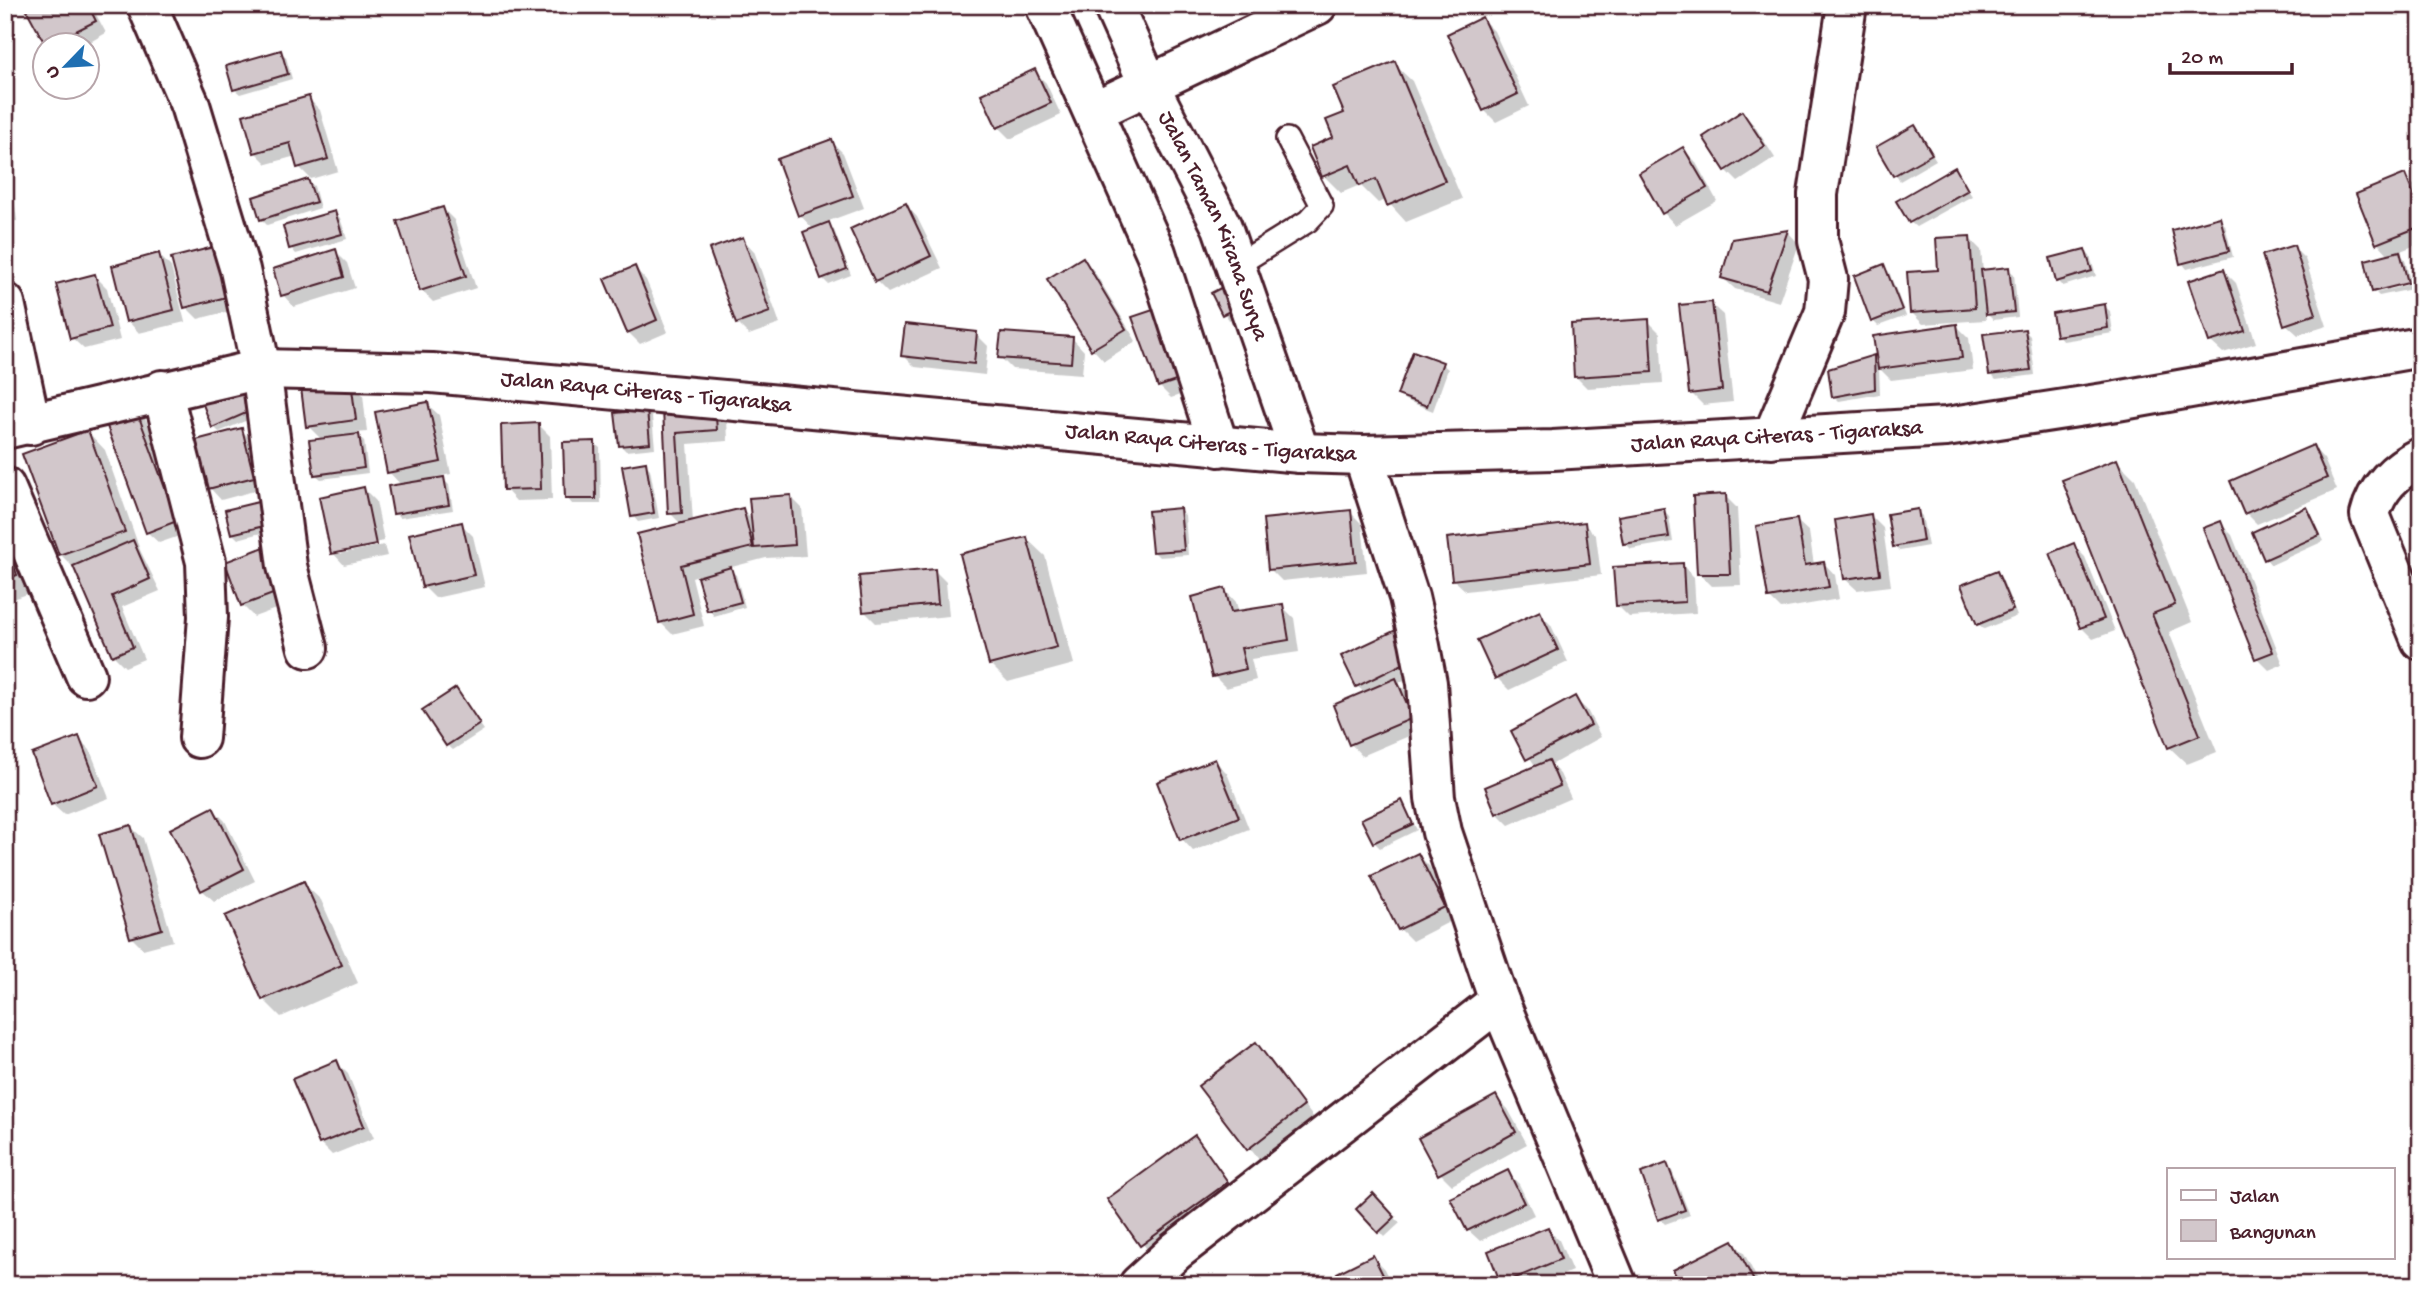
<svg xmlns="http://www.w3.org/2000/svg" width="2426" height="1290" font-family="'Gochi Hand',sans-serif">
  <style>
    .shadow { fill: #0003 }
    .building { fill: #d2c7cb; stroke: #4a1f2b; stroke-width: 2 }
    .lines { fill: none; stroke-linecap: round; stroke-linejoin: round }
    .service-casing { stroke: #4a1f2b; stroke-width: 26 }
    .minor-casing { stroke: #4a1f2b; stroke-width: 44 }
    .tertiary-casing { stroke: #4a1f2b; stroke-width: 44 }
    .primary-casing { stroke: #4a1f2b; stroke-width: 44 }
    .service { stroke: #fff; stroke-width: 21 }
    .minor { stroke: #fff; stroke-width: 38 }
    .tertiary { stroke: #fff; stroke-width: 38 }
    .primary { stroke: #fff; stroke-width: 38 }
    .labels { text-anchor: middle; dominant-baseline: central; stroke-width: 6; stroke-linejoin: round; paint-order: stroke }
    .street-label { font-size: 23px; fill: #4a1f2b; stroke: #fff }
  </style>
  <rect width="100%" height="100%" fill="#fff"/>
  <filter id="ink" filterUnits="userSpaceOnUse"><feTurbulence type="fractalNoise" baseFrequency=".0143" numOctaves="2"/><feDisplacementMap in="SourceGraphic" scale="14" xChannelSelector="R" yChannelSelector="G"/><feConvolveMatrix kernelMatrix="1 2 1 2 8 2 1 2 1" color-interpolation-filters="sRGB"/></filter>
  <g filter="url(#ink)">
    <!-- shadow -->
    <g class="shadow">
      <polygon points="36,5 91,5 106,33 83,46 48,46 29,10"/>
      <polygon points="1482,19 1494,31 1529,106 1496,122 1484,110"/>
      <polygon points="281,52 286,57 292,79 240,94 234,89"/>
      <polygon points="1394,64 1412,81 1462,199 1406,222 1386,200 1378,203 1360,185 1341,193 1324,176 1347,114"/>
      <polygon points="1034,71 1046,83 1061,115 1010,139 998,127"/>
      <polygon points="308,98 320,110 338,171 311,179 299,167 296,156 267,164 255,152"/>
      <polygon points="1742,113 1754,125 1775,158 1738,182 1726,170"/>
      <polygon points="1915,127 1936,160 1900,181 1879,147"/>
      <polygon points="5,128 17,221 5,222"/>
      <polygon points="831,141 843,153 864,208 826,222 834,230 851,275 828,284 822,278 814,230 800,215 779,160"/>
      <polygon points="1683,149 1695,161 1717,201 1675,225 1664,213 1641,174"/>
      <polygon points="1955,170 1972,196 1916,227 1910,222"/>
      <polygon points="2405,176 2417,188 2421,198 2421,243 2398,252 2405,259 2410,281 2375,289 2375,292 2374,291 2390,256 2378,243 2359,195"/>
      <polygon points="308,181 314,186 320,208 267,225 261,219"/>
      <polygon points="906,205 917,217 942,268 888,293 876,281"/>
      <polygon points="443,209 454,220 476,288 433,302 421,290"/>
      <polygon points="335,213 340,218 347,239 296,254 291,248"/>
      <polygon points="2220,219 2225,225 2233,257 2187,269 2182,263"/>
      <polygon points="1788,232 1799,244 1779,302 1735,289 1723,278 1734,240"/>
      <polygon points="1969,238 1981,250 1983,272 2008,269 2014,274 2018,317 1993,320 1985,312 1986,320 1923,324 1911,312"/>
      <polygon points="743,239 754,251 780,324 749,335 737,323"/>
      <polygon points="224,246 248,306 198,319 186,307"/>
      <polygon points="2293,247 2305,259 2327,326 2298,335 2286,324"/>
      <polygon points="335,251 347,263 355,288 294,307 283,295"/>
      <polygon points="2084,251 2090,256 2096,276 2063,286 2058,281"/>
      <polygon points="159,255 171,267 185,322 139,333 128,321"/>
      <polygon points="1083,259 1094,271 1136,341 1104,361 1093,349"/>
      <polygon points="1884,266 1889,272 1906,316 1878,326 1873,321"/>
      <polygon points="635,268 646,280 668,332 640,344 628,332"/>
      <polygon points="2224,271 2236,283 2256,343 2223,353 2211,342 2190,282"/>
      <polygon points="95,276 107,288 120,340 84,349 72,338"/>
      <polygon points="2411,284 2412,289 2379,296 2376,293"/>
      <polygon points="1213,294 1250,309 1229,320"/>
      <polygon points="1711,304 1723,315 1733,402 1703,405 1691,393"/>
      <polygon points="2104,306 2110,311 2113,333 2063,341 2058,335"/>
      <polygon points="1155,311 1192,391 1171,398 1159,386"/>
      <polygon points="1648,321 1660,333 1663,383 1587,388 1575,376"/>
      <polygon points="1957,326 1969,338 1973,370 1891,380 1879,368 1880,394 1839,401 1834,396 1874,357 1879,362"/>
      <polygon points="2025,331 2030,336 2035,375 1996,380 1990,374"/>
      <polygon points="976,334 988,346 985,375 915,367 903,355"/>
      <polygon points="1073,339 1084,351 1082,374 1012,369 1000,357"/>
      <polygon points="1442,364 1448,369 1433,411 1405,400 1399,394"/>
      <polygon points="351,383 363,395 367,432 356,433 364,441 368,473 321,479 315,474 322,440 308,426"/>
      <polygon points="247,390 257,416 219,432 214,427"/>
      <polygon points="427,404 439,415 451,474 431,478 432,481 443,479 449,485 453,510 400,518 395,513 402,486 389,472"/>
      <polygon points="134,408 146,420 188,533 159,543 147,532"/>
      <polygon points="665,410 727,419 728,441 688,444 693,522 743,510 753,520 790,496 802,508 806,556 766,558 728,568 736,575 745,607 714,616 709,610 698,575 692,577 704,626 672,634 660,622 682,525 670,513"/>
      <polygon points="646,411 652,417 655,448 626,451 621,446"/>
      <polygon points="538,424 550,436 552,500 516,501 505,489"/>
      <polygon points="241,430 253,442 265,488 221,500 210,488"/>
      <polygon points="88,432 105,450 140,550 160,591 122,607 144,659 125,667 113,655 78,572 60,554"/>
      <polygon points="594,443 600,448 601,504 572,504 567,498"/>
      <polygon points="2313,447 2324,459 2337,490 2257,524 2246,513"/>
      <polygon points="2117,461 2135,479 2192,622 2169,632 2217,752 2187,764 2169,747"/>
      <polygon points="645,464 650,469 659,518 638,522 633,516"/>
      <polygon points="364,489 376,501 384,541 339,550 339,554 384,545 387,556 344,565 333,553"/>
      <polygon points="1725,496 1737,508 1741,585 1711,586 1699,574"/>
      <polygon points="2307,509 2324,541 2271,565 2266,559"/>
      <polygon points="1179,510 1185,515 1188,555 1159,557 1153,551"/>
      <polygon points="1664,510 1669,516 1673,542 1631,549 1625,543"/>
      <polygon points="228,511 272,530 238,539 232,533"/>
      <polygon points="1917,511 1922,516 1928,546 1900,551 1895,546"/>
      <polygon points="5,512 33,592 5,602"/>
      <polygon points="1350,512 1362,524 1367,572 1282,581 1270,569"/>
      <polygon points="1871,516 1883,528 1891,586 1857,590 1845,579"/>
      <polygon points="1797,521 1809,532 1814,565 1824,563 1835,575 1839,599 1781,609 1769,597"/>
      <polygon points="2220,523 2232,535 2283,664 2269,670 2257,658"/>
      <polygon points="461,524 473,536 485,587 435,598 423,586"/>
      <polygon points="1584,524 1596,536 1601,575 1466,591 1454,580"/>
      <polygon points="1027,539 1045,556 1074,664 1008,682 990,664"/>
      <polygon points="2073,545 2085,557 2115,631 2093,639 2081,627"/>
      <polygon points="272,546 300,600 254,617 242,605"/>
      <polygon points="1682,565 1694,577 1696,613 1629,617 1618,606"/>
      <polygon points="934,570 946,582 949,616 876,623 864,611"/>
      <polygon points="1997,573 2002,579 2017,616 1984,629 1978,624"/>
      <polygon points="1225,590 1236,602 1239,613 1282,606 1294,618 1299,652 1251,659 1256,680 1226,688 1214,676"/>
      <polygon points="1539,613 1551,625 1568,662 1509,690 1497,678"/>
      <polygon points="1398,631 1423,671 1398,683 1407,692 1423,730 1362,756 1351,744 1365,693 1357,686"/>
      <polygon points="456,690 484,730 453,750 447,745"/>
      <polygon points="1575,699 1587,710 1601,737 1551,765 1560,774 1571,798 1509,825 1497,813 1536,767 1513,732"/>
      <polygon points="78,738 90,750 109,798 64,815 52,804"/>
      <polygon points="1215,761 1227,773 1249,829 1193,851 1182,839"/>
      <polygon points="1402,802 1417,830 1380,848 1374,842"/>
      <polygon points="213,809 225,821 255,881 214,901 202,890"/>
      <polygon points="131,827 143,838 173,941 143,949 131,937"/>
      <polygon points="1418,855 1429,866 1455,919 1412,941 1400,929 1374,877"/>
      <polygon points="303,883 321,900 358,983 281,1017 263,999"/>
      <polygon points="1255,1044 1314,1118 1260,1161 1200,1086"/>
      <polygon points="336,1062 348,1074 374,1138 332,1155 320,1143"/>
      <polygon points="1496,1097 1508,1109 1527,1144 1452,1185 1440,1173"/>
      <polygon points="1194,1137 1239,1195 1153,1257 1109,1200"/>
      <polygon points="1667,1165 1672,1171 1690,1215 1665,1224 1660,1219"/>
      <polygon points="1507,1172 1519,1184 1534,1215 1480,1241 1468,1230"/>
      <polygon points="1373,1195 1400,1223 1385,1237 1358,1209"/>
      <polygon points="1547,1229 1559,1240 1572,1271 1539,1285 1505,1285"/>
      <polygon points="1733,1242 1744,1253 1760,1285 1683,1285"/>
      <polygon points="1373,1257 1384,1269 1392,1285 1345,1285"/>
    </g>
    <!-- building -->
    <g class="building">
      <polygon points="33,5 88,5 96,21 46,46 26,9"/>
      <polygon points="1482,17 1518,94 1483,111 1447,34"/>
      <polygon points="281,50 288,74 233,90 226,66"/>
      <polygon points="1395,61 1445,181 1387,206 1376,179 1359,186 1350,165 1322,177 1310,147 1333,137 1326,120 1344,113 1333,87"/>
      <polygon points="1035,69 1051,103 997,128 981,94"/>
      <polygon points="309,96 328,159 297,168 290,143 254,153 243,115"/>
      <polygon points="1742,111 1765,146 1725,171 1703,137"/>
      <polygon points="1915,125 1932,154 1893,176 1876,147"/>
      <polygon points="832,139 853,196 798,216 777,159"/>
      <polygon points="1683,147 1707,188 1662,214 1639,173"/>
      <polygon points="1955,167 1968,190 1909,223 1896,201"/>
      <polygon points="2405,174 2421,213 2421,226 2376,244 2356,194"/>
      <polygon points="308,179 316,202 260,220 253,197"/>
      <polygon points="906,203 931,256 875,282 850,229"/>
      <polygon points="443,207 466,276 420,291 397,221"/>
      <polygon points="335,211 342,234 289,249 283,226"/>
      <polygon points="2220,217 2229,251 2180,264 2172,230"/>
      <polygon points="829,222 847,269 821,279 803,232"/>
      <polygon points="1788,230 1767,291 1721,278 1732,239"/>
      <polygon points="1970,236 1975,308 1910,313 1907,272 1938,270 1936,238"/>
      <polygon points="743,237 770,312 736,324 709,249"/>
      <polygon points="225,244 238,294 184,308 171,258"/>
      <polygon points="2294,245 2316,314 2284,325 2262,255"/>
      <polygon points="336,249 344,277 281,296 273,269"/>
      <polygon points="2085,249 2092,271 2056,282 2050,258"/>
      <polygon points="2400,251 2408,283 2372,292 2365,260"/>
      <polygon points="159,253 174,310 126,322 112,266"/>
      <polygon points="1083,257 1126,329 1091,350 1047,279"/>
      <polygon points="1884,264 1902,310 1871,322 1854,276"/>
      <polygon points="635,266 657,320 627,333 604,279"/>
      <polygon points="2009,267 2014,312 1986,315 1981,270"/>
      <polygon points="2224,269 2245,331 2209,342 2188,281"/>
      <polygon points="95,274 110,328 70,339 56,284"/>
      <polygon points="1234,281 1246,303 1222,315 1211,293"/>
      <polygon points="1712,302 1722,390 1689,394 1679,305"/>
      <polygon points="2105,304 2108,328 2056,336 2052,313"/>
      <polygon points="1156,309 1182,379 1158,387 1132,317"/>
      <polygon points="1649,319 1652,372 1574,377 1571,324"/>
      <polygon points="905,324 977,332 974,364 901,356"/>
      <polygon points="1957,324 1962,358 1878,369 1873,336"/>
      <polygon points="2025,329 2031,370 1989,375 1983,334"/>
      <polygon points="1001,332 1073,337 1071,363 998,358"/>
      <polygon points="1413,351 1443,362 1427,406 1397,395"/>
      <polygon points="1874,355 1875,389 1832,397 1828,369"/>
      <polygon points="351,381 356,420 306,427 301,388"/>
      <polygon points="242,383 253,410 212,428 201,399"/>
      <polygon points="428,402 441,462 387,473 375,412"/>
      <polygon points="715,405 717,430 677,433 682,513 668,514 663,409"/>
      <polygon points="135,406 177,521 146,533 104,418"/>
      <polygon points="647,410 650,443 619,446 615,413"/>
      <polygon points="539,423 541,489 503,490 501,425"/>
      <polygon points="242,428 254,477 208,489 196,440"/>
      <polygon points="88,430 125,532 59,555 22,454"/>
      <polygon points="359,434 364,468 314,475 309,440"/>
      <polygon points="595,441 596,499 565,499 563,442"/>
      <polygon points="2313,445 2327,478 2244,514 2230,481"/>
      <polygon points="2117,459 2175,605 2152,614 2200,735 2168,748 2062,480"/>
      <polygon points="646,462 654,513 631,517 622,466"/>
      <polygon points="444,477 449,505 393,514 388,486"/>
      <polygon points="364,487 376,545 331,554 319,497"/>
      <polygon points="1726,494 1730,574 1697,574 1693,496"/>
      <polygon points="791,495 795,545 754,548 749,498"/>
      <polygon points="262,501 268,525 231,534 225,510"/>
      <polygon points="2307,507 2320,535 2264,560 2252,532"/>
      <polygon points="743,508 753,547 681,565 693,614 659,623 637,534"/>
      <polygon points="1180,508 1184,550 1152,552 1148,511"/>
      <polygon points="1664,508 1669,537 1623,544 1618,516"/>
      <polygon points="1918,509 1923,541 1893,547 1887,514"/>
      <polygon points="1351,510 1356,561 1268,570 1263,519"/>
      <polygon points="1871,514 1880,574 1844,579 1835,520"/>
      <polygon points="1797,519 1805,565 1824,562 1829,587 1768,598 1756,526"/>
      <polygon points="2221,521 2273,652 2255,659 2203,528"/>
      <polygon points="462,522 474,575 422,587 409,534"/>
      <polygon points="1585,522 1590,564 1452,580 1447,538"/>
      <polygon points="1027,537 1057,647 989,665 960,554"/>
      <polygon points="133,540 150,579 112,596 133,647 112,656 73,566"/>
      <polygon points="5,541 17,575 5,579"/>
      <polygon points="2074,543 2104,619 2080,628 2050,553"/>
      <polygon points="272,544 289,588 241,606 225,562"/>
      <polygon points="1683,563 1685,602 1616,606 1613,567"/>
      <polygon points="731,567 741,602 707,611 697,577"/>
      <polygon points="935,569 938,604 863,612 859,576"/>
      <polygon points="1997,571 2013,610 1977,625 1961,585"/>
      <polygon points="1225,588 1231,612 1283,604 1289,640 1241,648 1246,669 1212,677 1192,597"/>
      <polygon points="1540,611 1558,650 1495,679 1477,640"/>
      <polygon points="1398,629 1413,659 1356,687 1341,656"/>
      <polygon points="1396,678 1413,718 1349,745 1333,705"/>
      <polygon points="456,688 480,724 446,746 422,710"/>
      <polygon points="1575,696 1591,725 1526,760 1511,731"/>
      <polygon points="79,736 98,786 51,805 32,754"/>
      <polygon points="1215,759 1239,817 1180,840 1157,782"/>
      <polygon points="1549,760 1560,786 1496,814 1485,787"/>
      <polygon points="1402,800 1413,824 1373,843 1361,819"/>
      <polygon points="213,807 244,869 201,891 170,829"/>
      <polygon points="131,825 162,929 130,938 99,834"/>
      <polygon points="1418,853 1445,907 1398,930 1371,876"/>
      <polygon points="304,881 342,965 262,1000 225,916"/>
      <polygon points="1256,1042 1304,1106 1247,1150 1198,1086"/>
      <polygon points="337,1060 364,1126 319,1144 292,1079"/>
      <polygon points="1496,1095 1516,1132 1438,1175 1418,1138"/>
      <polygon points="1195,1135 1228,1182 1140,1246 1107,1199"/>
      <polygon points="1667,1163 1685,1210 1658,1220 1641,1173"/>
      <polygon points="1508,1170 1524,1203 1467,1231 1450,1198"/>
      <polygon points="1373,1193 1395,1217 1378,1233 1356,1209"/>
      <polygon points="1548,1227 1561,1259 1501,1284 1488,1251"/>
      <polygon points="1733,1240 1756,1285 1681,1285 1673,1270"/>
      <polygon points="1373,1255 1388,1285 1343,1285 1337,1273"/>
    </g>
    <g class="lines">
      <defs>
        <polyline id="service" points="1234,267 1308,221 1322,206 1287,139"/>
        <g id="minor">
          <polyline points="147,5 190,105 240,270 261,369 287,566 308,648"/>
          <polyline points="1045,5 1156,253 1219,447"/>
          <path id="s1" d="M1113,5l35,78 74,144 78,226"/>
          <polyline points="1094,111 1317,5"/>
          <polyline points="5,303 31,425"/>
          <polyline points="162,390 206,562 208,617 199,738"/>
          <polyline points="1363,455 1409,597 1419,641 1427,683 1435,798 1442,832 1499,1001 1617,1285"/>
          <path d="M2421,457c-24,12 -45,31 -51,58l51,125"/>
          <polyline points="5,487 86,676"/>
          <polyline points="1139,1285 1176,1251 1499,1001"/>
        </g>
        <polyline id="tertiary" points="1772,438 1825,312 1828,279 1818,240 1818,194 1847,5"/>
        <g id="primary">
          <path id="s2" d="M5,429l256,-60 171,4 868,80 63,2 190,-5 393,-23 171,-26 304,-54"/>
        </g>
      </defs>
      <!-- service casing -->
      <use href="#service" class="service-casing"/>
      <!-- minor casing -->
      <use href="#minor" class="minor-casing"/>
      <!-- tertiary casing -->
      <use href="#tertiary" class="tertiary-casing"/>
      <!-- primary casing -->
      <use href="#primary" class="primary-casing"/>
      <!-- service -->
      <use href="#service" class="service"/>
      <!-- minor -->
      <use href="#minor" class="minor"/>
      <!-- tertiary -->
      <use href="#tertiary" class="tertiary"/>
      <!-- primary -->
      <use href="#primary" class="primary"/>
    </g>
  </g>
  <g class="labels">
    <!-- street labels -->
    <g class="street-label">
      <text stroke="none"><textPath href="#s1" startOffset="243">Jalan Taman Kirana Surya</textPath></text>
      <text stroke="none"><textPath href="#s2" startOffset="649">Jalan Raya Citeras - Tigaraksa</textPath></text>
      <text stroke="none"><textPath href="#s2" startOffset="1783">Jalan Raya Citeras - Tigaraksa</textPath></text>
      <text stroke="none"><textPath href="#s2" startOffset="1216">Jalan Raya Citeras - Tigaraksa</textPath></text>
    </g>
  </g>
  <!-- margin -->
  <rect width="2426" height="1290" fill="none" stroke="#fff" stroke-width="28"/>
  <rect x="14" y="14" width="2398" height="1262" fill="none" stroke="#4a1f2b" stroke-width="2.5" filter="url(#ink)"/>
  <!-- legend -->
  <rect x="2167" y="1168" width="228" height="91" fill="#ffffff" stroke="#b7a5aa" stroke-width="2"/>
  <rect x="2181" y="1190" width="35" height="10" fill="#ffffff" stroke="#b7a5aa" stroke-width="2"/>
  <text x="2230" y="1202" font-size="21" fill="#4a1f2b">Jalan</text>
  <rect x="2181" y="1220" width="35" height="21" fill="#d2c7cb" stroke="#b7a5aa" stroke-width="2"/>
  <text x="2230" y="1238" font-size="21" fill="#4a1f2b">Bangunan</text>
  <!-- north arrow -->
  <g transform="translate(66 66) rotate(245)"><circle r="33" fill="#ffffff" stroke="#b7a5aa" stroke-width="2"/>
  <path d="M0-5L12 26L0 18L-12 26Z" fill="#1f6fb2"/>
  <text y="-10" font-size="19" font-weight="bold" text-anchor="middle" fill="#4a1f2b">U</text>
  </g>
  <!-- scale -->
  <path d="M2170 63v10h122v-10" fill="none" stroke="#4a1f2b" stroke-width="3.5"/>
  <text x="2181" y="63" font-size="21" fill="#4a1f2b" stroke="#ffffff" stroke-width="5" paint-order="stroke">20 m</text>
</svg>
